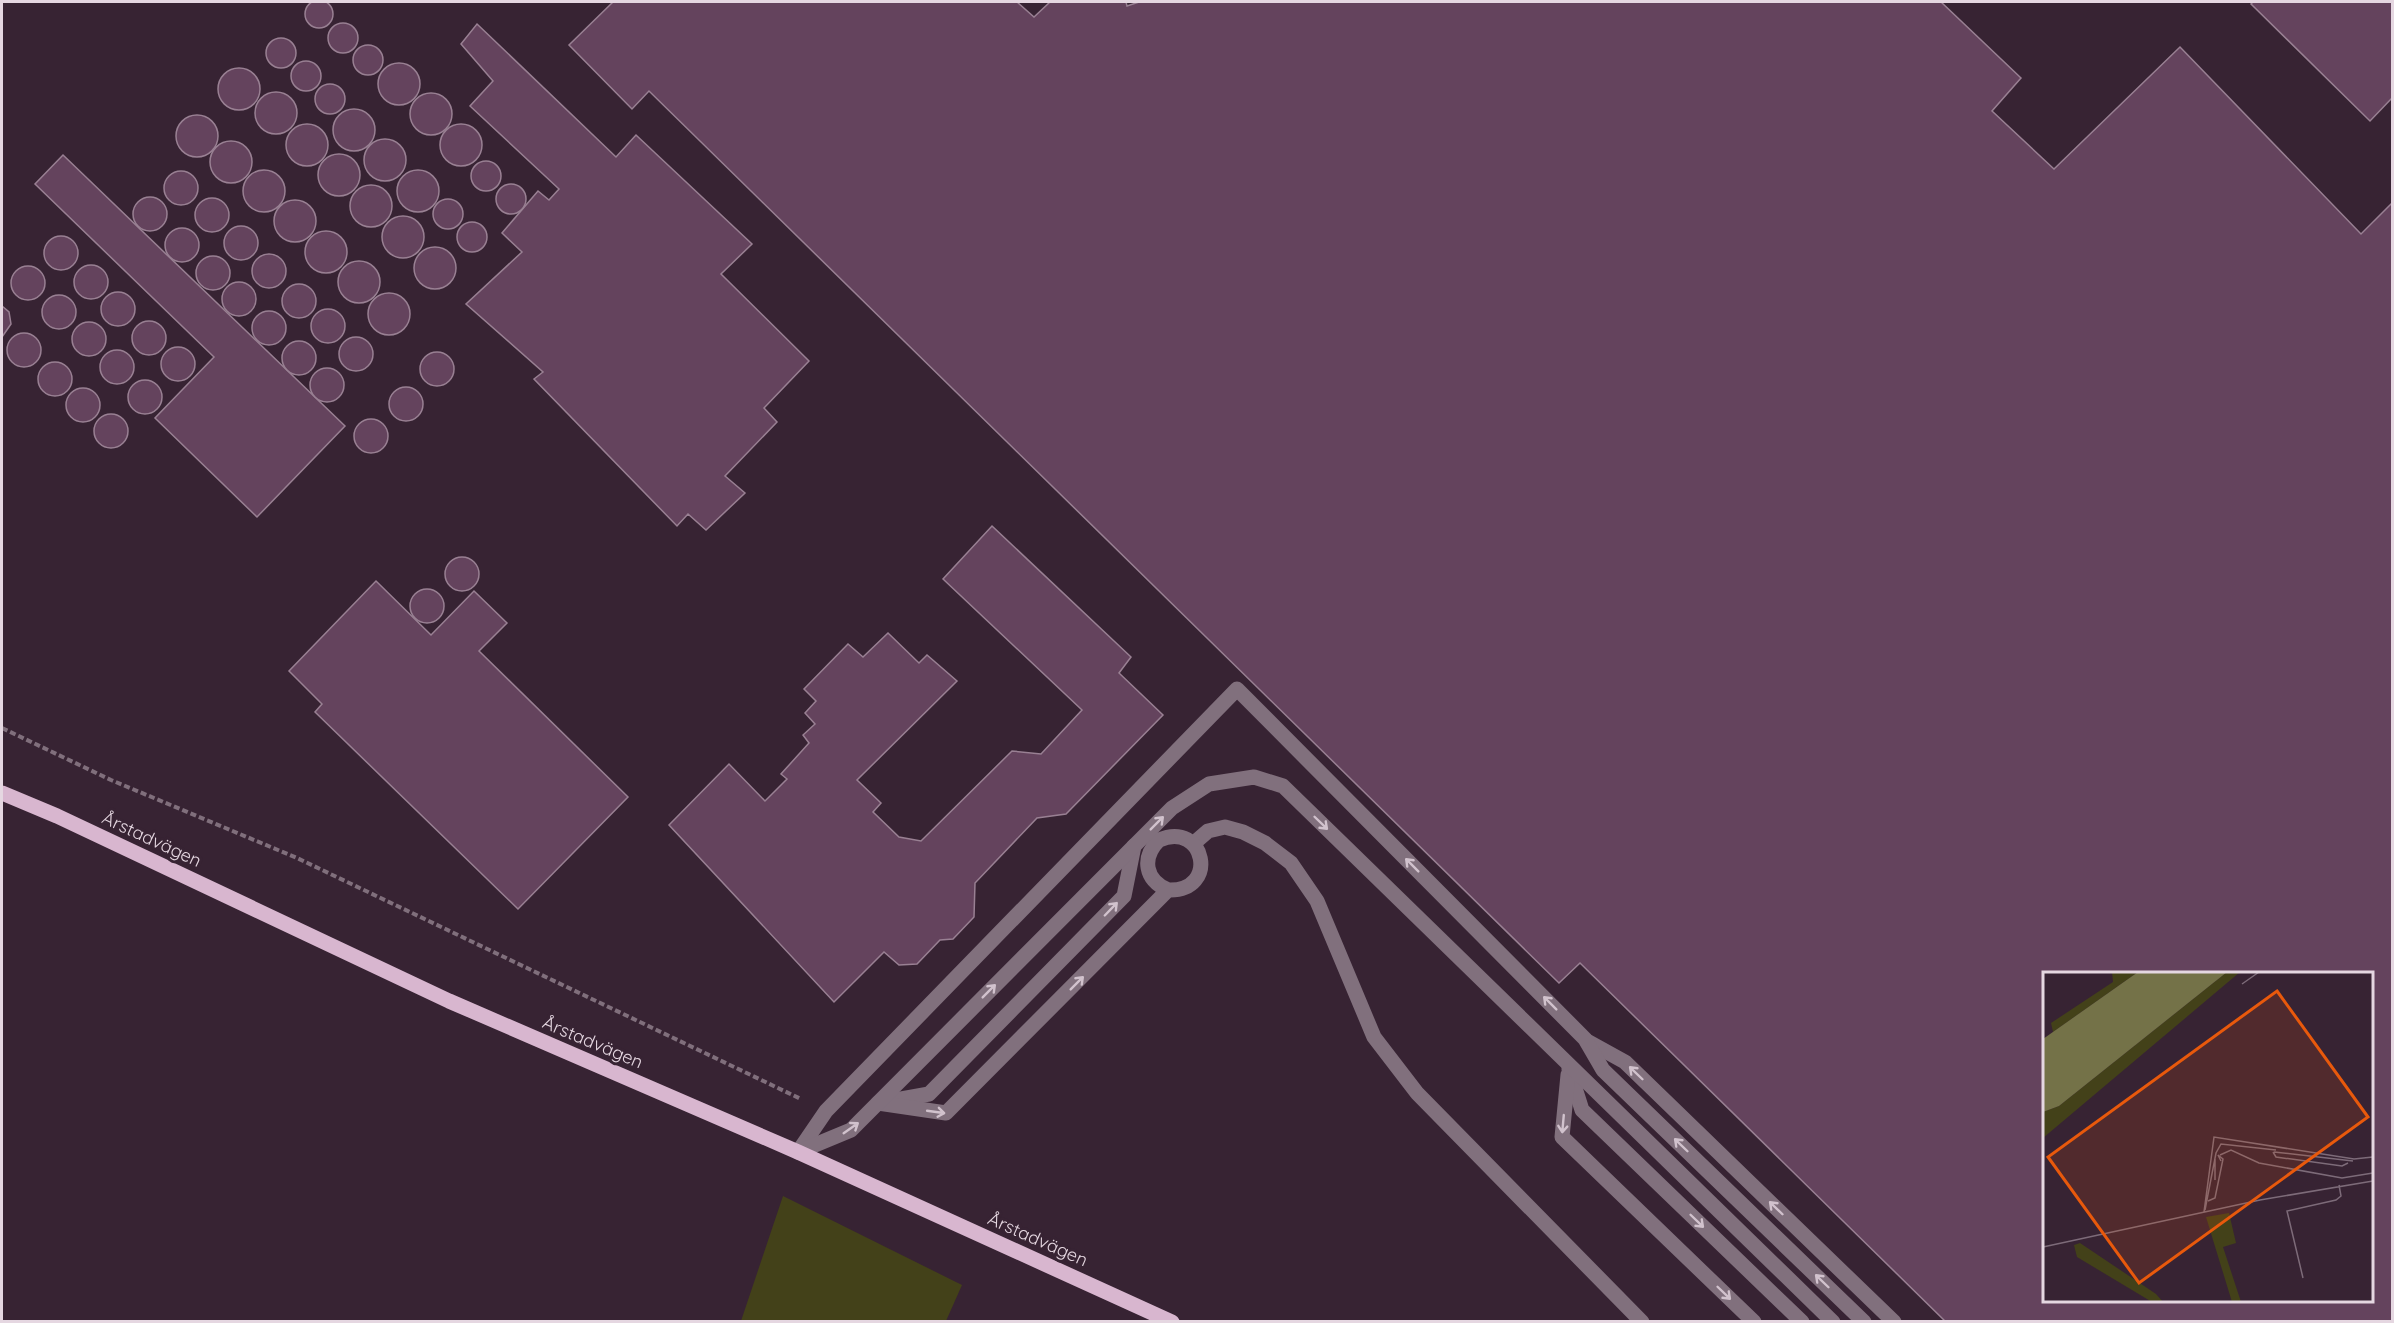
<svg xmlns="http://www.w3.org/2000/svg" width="2394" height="1323" font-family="Quicksand,sans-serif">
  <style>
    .green { fill: #434119 }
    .building { fill: #64435d; stroke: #998093; stroke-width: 1.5; fill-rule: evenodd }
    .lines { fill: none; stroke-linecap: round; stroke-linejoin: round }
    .path { stroke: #806f7c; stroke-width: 4; stroke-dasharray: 6 3; stroke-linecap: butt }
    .minor { stroke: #81707d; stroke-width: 15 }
    .major { stroke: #d8b6cf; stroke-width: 15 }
    .oneway { stroke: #d1c2cd }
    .labels { text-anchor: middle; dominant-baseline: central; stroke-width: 6; stroke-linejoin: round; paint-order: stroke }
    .street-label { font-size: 18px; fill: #e5d7e1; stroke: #372333 }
    .inset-road { fill: none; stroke: #7d6b79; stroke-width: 1.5 }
    .view { fill: #e8590c; fill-opacity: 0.15; stroke: #e8590c; stroke-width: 3 }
    .inset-edge { fill: none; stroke: #e5d7e1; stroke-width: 3 }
  </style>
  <rect width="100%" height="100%" fill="#372333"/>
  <!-- green -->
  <polygon class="green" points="783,1196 962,1285 946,1321 741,1321"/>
  <!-- building -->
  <g class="building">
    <circle cx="319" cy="14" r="14"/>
    <path d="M613,2h404l17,15 16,-15h76l1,4 12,-4h802l80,76 -29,33 62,58 126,-122 181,187 31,-31v1119h-446l-366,-359 -21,20 -910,-892 -17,18 -63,-64zM2044,974h328v326h-328z"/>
    <polygon points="2253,2 2392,2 2392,98 2370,121 2251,4"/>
    <circle cx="343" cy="38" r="15"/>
    <polygon points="477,24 616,157 636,135 752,244 721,274 809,361 764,408 777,422 725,476 745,493 706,530 688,514 677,526 534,379 543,372 466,304 522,252 502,233 538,191 549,200 559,189 470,106 493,81 461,44"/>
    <circle cx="281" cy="53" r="15"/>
    <circle cx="368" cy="60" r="15"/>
    <circle cx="306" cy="76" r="15"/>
    <circle cx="399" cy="84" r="21"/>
    <circle cx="239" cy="89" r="21"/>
    <circle cx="330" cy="99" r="15"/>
    <circle cx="276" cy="113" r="21"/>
    <circle cx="431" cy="114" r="21"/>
    <circle cx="354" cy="130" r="21"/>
    <circle cx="197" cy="136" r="21"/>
    <circle cx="307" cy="145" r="21"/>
    <circle cx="461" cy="145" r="21"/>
    <circle cx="385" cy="160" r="21"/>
    <circle cx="231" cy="162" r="21"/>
    <circle cx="339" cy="175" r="21"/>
    <polygon points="63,155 345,426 257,517 155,418 214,357 35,184"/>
    <circle cx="486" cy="176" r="15"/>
    <circle cx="264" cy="191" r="21"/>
    <circle cx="418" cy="191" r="21"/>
    <circle cx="181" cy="188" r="17"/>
    <circle cx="511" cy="199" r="15"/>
    <circle cx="371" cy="206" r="21"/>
    <circle cx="150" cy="214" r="17"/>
    <circle cx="212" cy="215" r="17"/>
    <circle cx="448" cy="214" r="15"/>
    <circle cx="295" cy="221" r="21"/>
    <circle cx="403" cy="237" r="21"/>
    <circle cx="472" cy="237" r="15"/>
    <circle cx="241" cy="243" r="17"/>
    <circle cx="182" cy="245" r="17"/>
    <circle cx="326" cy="252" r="21"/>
    <circle cx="61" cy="253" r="17"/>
    <circle cx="435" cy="268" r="21"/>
    <circle cx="269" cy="271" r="17"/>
    <circle cx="213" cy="273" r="17"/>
    <circle cx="359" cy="282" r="21"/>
    <circle cx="91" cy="282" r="17"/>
    <circle cx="28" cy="283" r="17"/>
    <circle cx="239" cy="299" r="17"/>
    <circle cx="299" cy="301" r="17"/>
    <circle cx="118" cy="309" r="17"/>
    <circle cx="389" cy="314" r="21"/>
    <circle cx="59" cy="312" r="17"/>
    <polygon points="2,306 9,312 11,324 2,337"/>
    <circle cx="328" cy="326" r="17"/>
    <circle cx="269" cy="328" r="17"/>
    <circle cx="149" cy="338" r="17"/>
    <circle cx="89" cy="339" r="17"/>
    <circle cx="24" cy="350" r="17"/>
    <circle cx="356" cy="354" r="17"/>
    <circle cx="299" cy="358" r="17"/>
    <circle cx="178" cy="364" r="17"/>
    <circle cx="117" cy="367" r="17"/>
    <circle cx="437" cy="369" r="17"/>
    <circle cx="55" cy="379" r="17"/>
    <circle cx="327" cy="385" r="17"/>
    <circle cx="145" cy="397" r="17"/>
    <circle cx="406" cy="404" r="17"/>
    <circle cx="83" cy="405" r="17"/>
    <circle cx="111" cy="431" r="17"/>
    <circle cx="371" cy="436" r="17"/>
    <polygon points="992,526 1131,657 1119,673 1163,715 1066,814 1037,818 975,883 974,917 953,939 940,940 917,964 899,965 884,952 834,1002 669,825 729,764 765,801 787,779 781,774 809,743 803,735 815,724 805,713 816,701 804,689 848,644 863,657 888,633 919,663 927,655 957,681 857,780 881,803 873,812 899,837 921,841 1012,751 1041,754 1082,710 943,579"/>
    <circle cx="462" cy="574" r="17"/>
    <polygon points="376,581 431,635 474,591 507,623 479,651 628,797 518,909 315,712 322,704 289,671"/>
    <circle cx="427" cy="606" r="17"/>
  </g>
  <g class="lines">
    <!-- path -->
    <polyline class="path" points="2,728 111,780 297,858 801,1099"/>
    <!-- minor -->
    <g class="minor">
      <polyline points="1193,844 1208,831 1225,827 1243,832 1265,843 1291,863 1317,901 1374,1037 1417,1093 1642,1322"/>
      <polyline points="1587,1041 1625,1062 1894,1322"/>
      <polyline points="1569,1069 1582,1110 1802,1322"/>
      <polyline points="1568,1075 1562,1137 1754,1322"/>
      <polyline points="890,1101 929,1094 1124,896 1134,846"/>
      <path d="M878,1103l68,10 222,-223c52,2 37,-70 -9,-50 -18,18 -14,40 9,50"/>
      <polyline points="798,1152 826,1111 1237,689 1585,1039 1603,1070 1864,1322"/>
      <polyline points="798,1152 851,1130 1172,808 1209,784 1254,777 1283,786 1833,1322"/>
    </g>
    <!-- major -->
    <polyline class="major" points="2,793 57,816 449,1001 798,1152 1172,1322"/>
  </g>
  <!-- one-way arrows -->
  <defs><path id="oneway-shaft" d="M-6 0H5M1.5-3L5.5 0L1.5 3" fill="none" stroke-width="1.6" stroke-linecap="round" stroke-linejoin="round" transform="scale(1.5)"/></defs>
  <g class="oneway">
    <use href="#oneway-shaft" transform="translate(1157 823) rotate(-45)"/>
    <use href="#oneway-shaft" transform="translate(1321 823) rotate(44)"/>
    <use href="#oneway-shaft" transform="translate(1412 865) rotate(-135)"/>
    <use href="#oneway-shaft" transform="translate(1111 909) rotate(-46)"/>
    <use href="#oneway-shaft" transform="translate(1077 983) rotate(-45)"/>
    <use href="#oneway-shaft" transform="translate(989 991) rotate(-45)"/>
    <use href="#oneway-shaft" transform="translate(1550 1003) rotate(-135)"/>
    <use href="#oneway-shaft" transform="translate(1636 1073) rotate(-136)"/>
    <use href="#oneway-shaft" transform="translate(936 1112) rotate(8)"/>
    <use href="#oneway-shaft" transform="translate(1563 1124) rotate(95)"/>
    <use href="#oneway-shaft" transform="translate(851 1128) rotate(-35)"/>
    <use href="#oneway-shaft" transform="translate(1681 1145) rotate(-136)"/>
    <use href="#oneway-shaft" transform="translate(1776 1208) rotate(-136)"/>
    <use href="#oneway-shaft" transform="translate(1697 1221) rotate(44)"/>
    <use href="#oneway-shaft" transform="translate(1822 1281) rotate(-136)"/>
    <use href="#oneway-shaft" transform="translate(1724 1293) rotate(44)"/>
  </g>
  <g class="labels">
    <!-- street labels -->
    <g class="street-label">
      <text transform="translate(152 839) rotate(25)">Årstadvägen</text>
      <text transform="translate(593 1042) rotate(23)">Årstadvägen</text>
      <text transform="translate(1038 1239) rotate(24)">Årstadvägen</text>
    </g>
  </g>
  <!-- overview -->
  <g transform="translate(2043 972)">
    <rect width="330" height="330" fill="#372333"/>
    <path d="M69,0h26l-85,60 -2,-9 62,-41zM184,0h13l-197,166v-26l16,-6zM186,241l7,30 -13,4 18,55h-9l-26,-85zM37,271l76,51 7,8h-11l-75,-45 -3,-12z" fill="#434119"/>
    <path d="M95,0h89l-168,134 -16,6v-73z" fill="#747248"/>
    <path class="inset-road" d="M199,12l17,-12M230,180l3,5 66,9 6,-3M231,180l79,9M177,183l11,-5 28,13 83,15 31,-5M172,187v21M165,229l7,-3 8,-39 -5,-4 3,6M162,238l11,-57 5,-9 55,6M161,240l10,-75 140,22 19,-2M0,275l217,-47 113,-19M260,306l-16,-67 49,-11 5,-4 -2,-11"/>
    <path class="view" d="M234,19l91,126 -229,166 -91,-126z"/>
    <rect width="330" height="330" class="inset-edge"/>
  </g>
  <!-- border -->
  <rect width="2394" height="1323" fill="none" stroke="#e5d7e1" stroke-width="6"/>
</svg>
